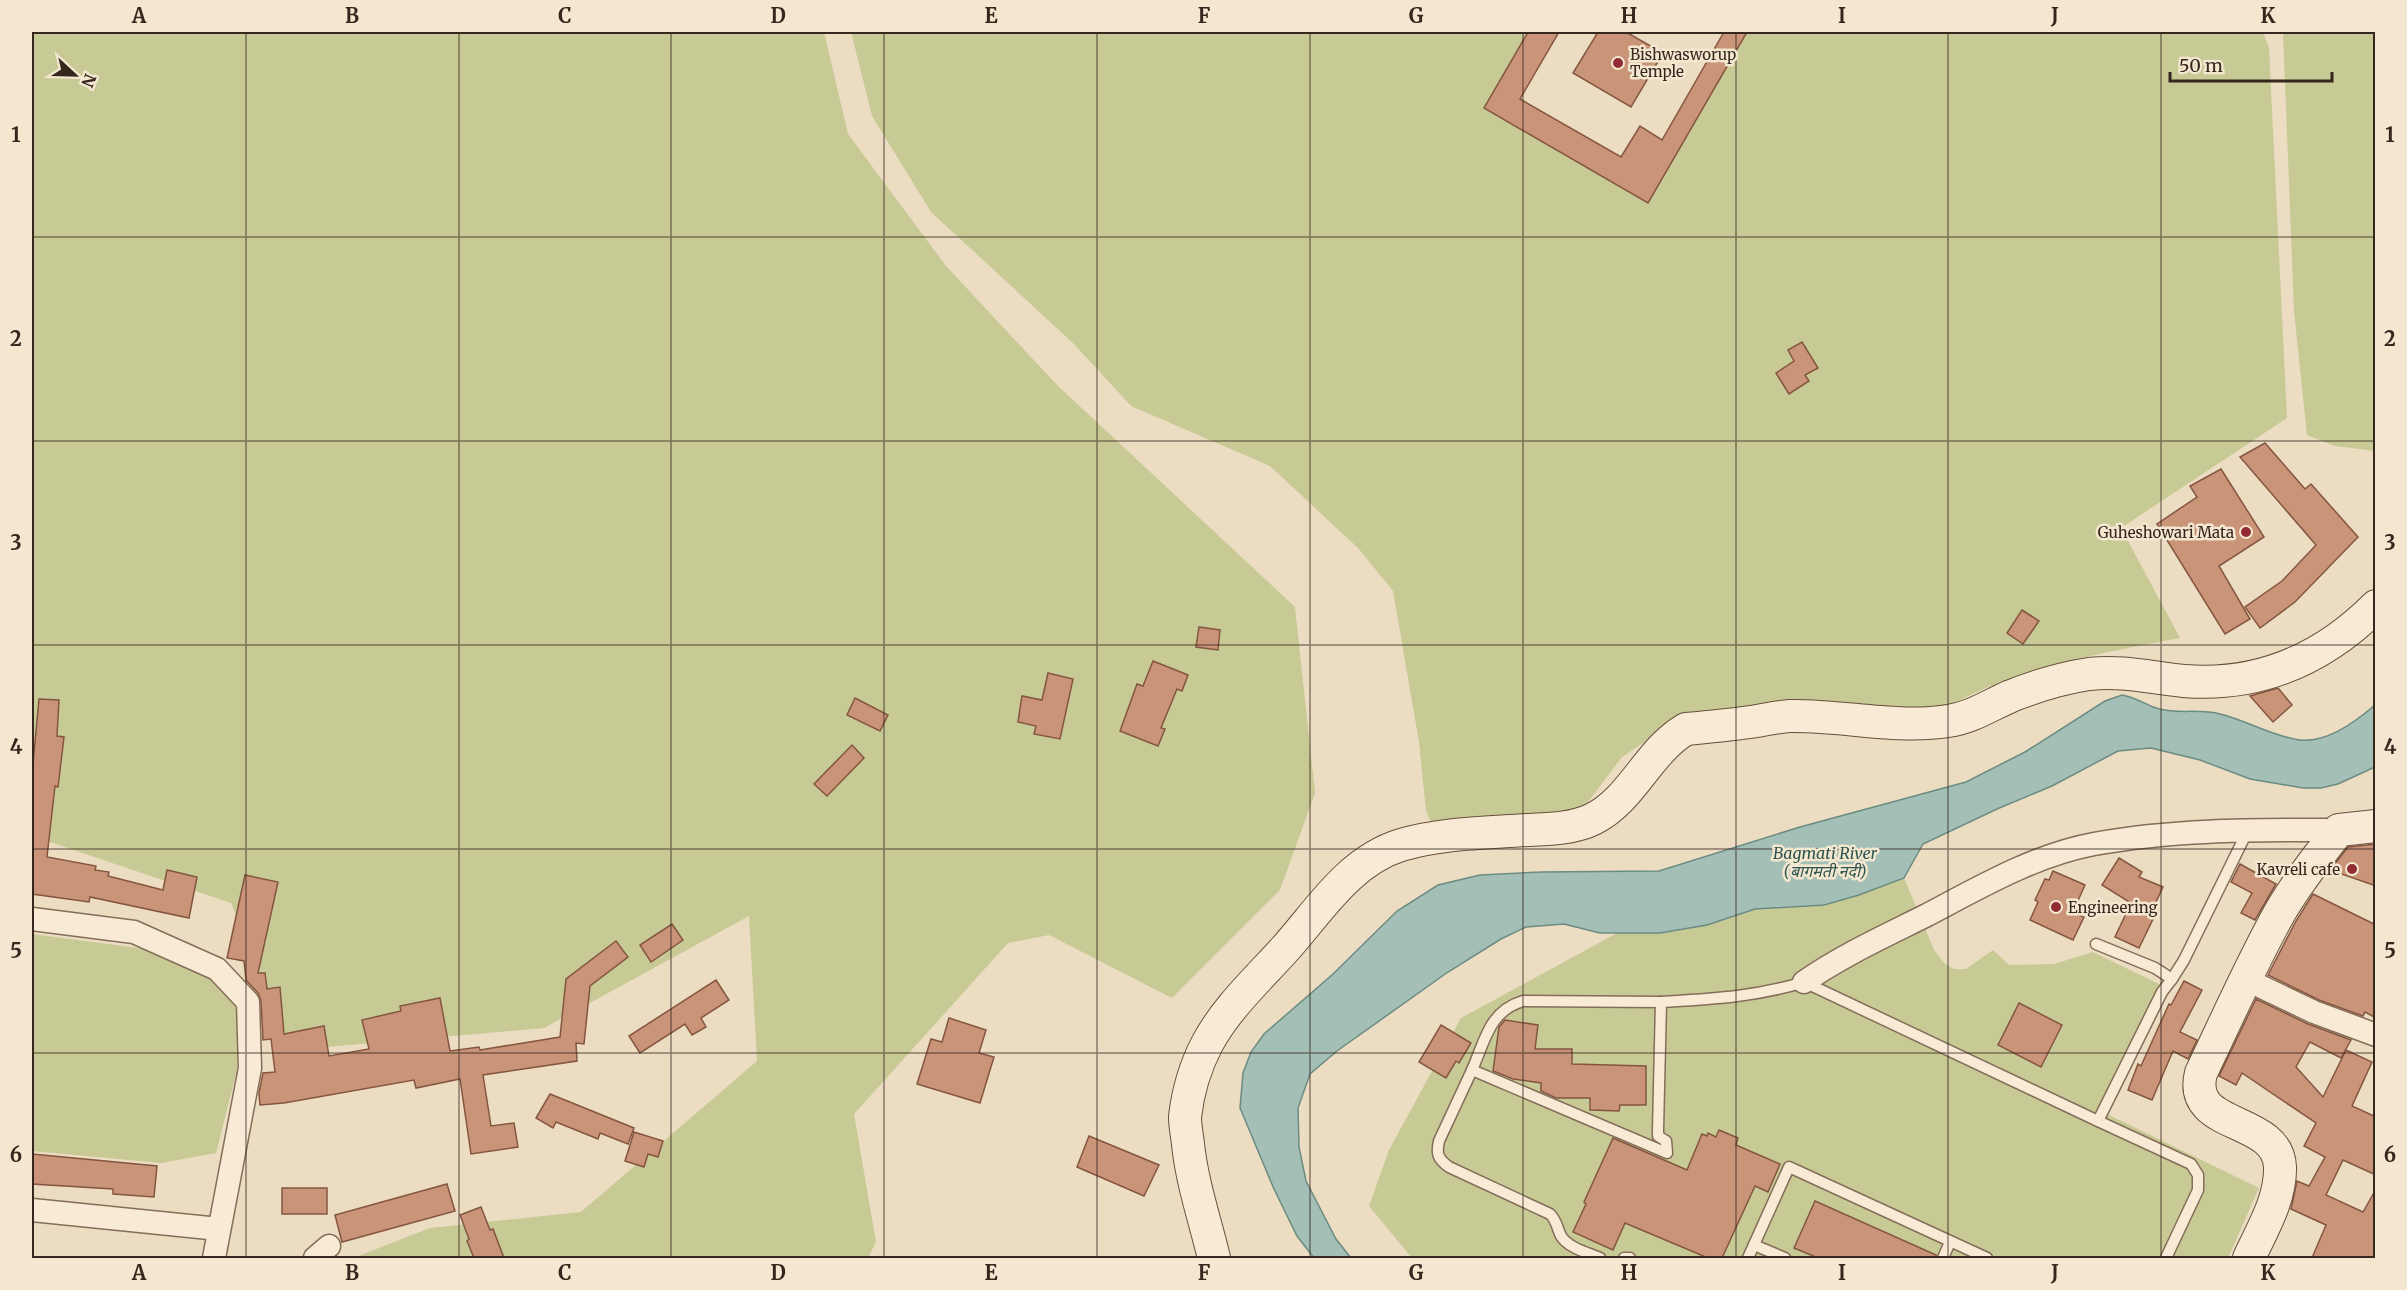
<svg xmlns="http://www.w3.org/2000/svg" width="2407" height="1290" font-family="Merriweather,'Noto Sans Devanagari',serif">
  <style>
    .green { fill: #c7ca95 }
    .water { fill: #a4bfb5; stroke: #6b8c82; stroke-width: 1.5 }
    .building { fill: #ca9478; stroke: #845640; stroke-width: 1.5 }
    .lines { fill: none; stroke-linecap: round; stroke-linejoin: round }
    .lane-casing { stroke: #856d59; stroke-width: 13 }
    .street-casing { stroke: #856d59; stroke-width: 25 }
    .secondary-casing { stroke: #674f3c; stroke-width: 34 }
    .lane { stroke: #f8ead4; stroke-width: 10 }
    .street { stroke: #f8ead4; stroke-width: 22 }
    .secondary { stroke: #f8ead4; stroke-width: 32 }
    .grid { fill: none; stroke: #35271d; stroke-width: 1.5; stroke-opacity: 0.55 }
    .poi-dot { fill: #922b33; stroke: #f4e7d0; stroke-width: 2 }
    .labels { text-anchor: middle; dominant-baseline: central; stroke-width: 5; stroke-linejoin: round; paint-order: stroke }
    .poi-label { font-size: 15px; fill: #35271d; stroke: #f4e7d0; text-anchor: start }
    .water-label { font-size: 16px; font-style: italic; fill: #2d554f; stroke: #f4e7d0 }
    .neatline { fill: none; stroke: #35271d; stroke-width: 2 }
    .grid-label { font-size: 20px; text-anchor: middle; font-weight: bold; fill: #35271d }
  </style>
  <rect width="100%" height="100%" fill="#ecdcc1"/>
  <!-- green -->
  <g class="green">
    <polygon points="32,32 824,32 848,134 946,266 1057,385 1295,607 1315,793 1280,890 1172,998 1049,935 1008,943 854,1114 876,1242 868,1258 353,1258 430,1228 581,1212 757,1061 749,916 544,1028 292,1050 231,903 32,836"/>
    <path d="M851,32h677l-44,76 163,95 100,-171h516l6,16 18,370 -166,110 59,110c-80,15 -165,30 -236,71l-263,9 -59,39 -40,53 -82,11 -69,1 -5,-11 -7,-69 -26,-151 -35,-43 -88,-82 -139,-60 -57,-62 -143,-132 -59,-96z"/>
    <polygon points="2283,32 2375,32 2375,451 2335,446 2307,435 2294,311"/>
    <polygon points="1904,878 1934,950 1944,963 1954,969 1966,969 1993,950 2009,965 2054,964 2093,952 2169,989 2107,1114 2259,1188 2228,1258 1412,1258 1369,1206 1389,1150 1461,1018 1621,931 1660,933 1755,909 1824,905 1859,895"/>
    <polygon points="32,934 146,949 195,968 222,984 237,1010 237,1070 216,1153 161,1163 32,1151"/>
  </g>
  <!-- water -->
  <path class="water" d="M2122,695c13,2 22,9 34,13 20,7 44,0 64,6 25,6 48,20 74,25 29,7 60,-16 81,-34v62l-37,17 -17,4h-18l-53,-9 -50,-19 -49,-12 -33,3 -66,35 -55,23 -74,35 -19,34 -45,17 -35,10 -69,4 -48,16 -47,8h-60l-36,-9 -38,3 -25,12 -53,33 -111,79 -27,23 -12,34 1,39 7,34 30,58 15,19h-37l-17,-22 -23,-47 -34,-81 3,-35 8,-21 13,-18 69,-60 64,-63 41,-26 42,-10 62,-3 117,-1 141,-44 166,-45 59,-30 80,-51z"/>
  <!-- building -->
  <g class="building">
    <polygon points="1528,32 1559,32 1520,99 1621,157 1640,126 1662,140 1724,32 1747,32 1648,203 1484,108"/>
    <polygon points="1598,32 1626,32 1663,53 1631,107 1573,73"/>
    <polygon points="1802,342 1818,368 1805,375 1809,381 1789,394 1776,373 1794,361 1788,350"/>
    <polygon points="2265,443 2305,489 2311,484 2358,537 2295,602 2260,628 2245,607 2282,581 2316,545 2240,457"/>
    <polygon points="2221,469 2264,537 2219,566 2250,619 2225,634 2157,524 2197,497 2190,486"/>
    <polygon points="2022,610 2039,621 2023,644 2007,633"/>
    <polygon points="1199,627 1220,630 1218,650 1196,647"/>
    <polygon points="1153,661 1188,675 1182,691 1177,689 1161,728 1165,729 1158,746 1120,731 1137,684 1143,686"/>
    <polygon points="1048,673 1073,679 1060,739 1034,734 1036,726 1018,722 1022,696 1042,700"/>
    <polygon points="2278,688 2292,705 2273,722 2250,696"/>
    <polygon points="855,698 888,715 880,731 847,715"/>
    <polygon points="39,699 59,700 57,736 64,737 58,787 55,786 47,857 96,866 95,870 109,872 108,876 163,890 167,870 197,877 189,918 90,897 89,902 32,894 32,775"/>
    <polygon points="852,745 864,758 827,796 814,784"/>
    <polygon points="2376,844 2376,886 2330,870 2348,847"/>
    <polygon points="2119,858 2142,872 2139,877 2163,887 2151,913 2155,915 2139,948 2115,937 2131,903 2102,885"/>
    <polygon points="2240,864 2276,884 2255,920 2241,913 2252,893 2231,882"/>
    <polygon points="2053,871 2085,885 2073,912 2084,917 2073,940 2030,920 2038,902 2035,900 2045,879 2049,880"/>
    <polygon points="245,875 278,882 258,973 265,973 267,989 280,987 284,1034 324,1026 329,1056 369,1049 362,1020 401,1011 400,1006 440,998 450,1051 479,1047 480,1050 560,1037 566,979 616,941 628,957 590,986 584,1044 576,1043 577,1061 483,1075 491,1126 514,1123 518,1147 471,1154 460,1079 416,1088 414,1080 284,1103 260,1105 259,1093 263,1073 275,1072 271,1039 263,1040 261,1001 258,993 246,980 244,961 227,958"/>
    <polygon points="2313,894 2376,925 2376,1018 2365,1012 2363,1016 2319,1000 2268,975 2296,921"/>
    <polygon points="672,924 683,940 651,962 640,945"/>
    <polygon points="716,980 729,1000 701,1018 706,1027 692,1035 685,1024 640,1053 629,1036"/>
    <polygon points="2184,981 2202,990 2180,1032 2197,1040 2188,1059 2173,1051 2152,1100 2128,1090 2138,1064 2141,1066 2169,1004 2171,1005"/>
    <polygon points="2256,999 2308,1024 2351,1040 2341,1058 2310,1042 2296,1067 2323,1097 2346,1050 2372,1062 2352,1106 2376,1117 2376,1175 2343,1160 2326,1195 2363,1212 2376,1189 2376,1258 2312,1258 2326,1225 2291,1209 2297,1181 2309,1186 2325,1157 2304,1146 2316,1123 2242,1073 2236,1085 2219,1076"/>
    <polygon points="2019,1003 2062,1025 2041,1067 1998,1045"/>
    <polygon points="949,1018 986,1030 979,1053 994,1057 980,1103 917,1084 931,1039 942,1042"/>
    <polygon points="1505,1020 1538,1025 1535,1049 1572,1049 1572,1064 1646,1066 1646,1105 1620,1105 1619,1111 1590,1110 1590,1098 1556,1098 1541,1091 1541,1083 1513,1079 1493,1071 1499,1027"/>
    <polygon points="1441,1025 1471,1043 1459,1063 1456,1061 1446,1078 1419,1062"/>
    <polygon points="550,1094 634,1128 628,1144 600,1133 598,1139 556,1122 553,1128 536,1118"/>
    <polygon points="1719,1130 1738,1138 1736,1145 1780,1164 1768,1192 1755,1186 1722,1258 1708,1258 1625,1223 1613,1250 1573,1232 1586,1204 1584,1202 1613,1138 1687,1170 1702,1134 1707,1136 1708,1133 1716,1137"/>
    <polygon points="634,1132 663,1141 658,1157 648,1154 644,1167 625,1161"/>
    <polygon points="1089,1136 1159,1165 1144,1196 1077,1167"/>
    <polygon points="32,1154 157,1166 154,1197 113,1194 113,1189 32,1184"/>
    <polygon points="447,1184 455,1211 342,1242 335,1215"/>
    <rect x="282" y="1188" width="45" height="26"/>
    <polygon points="1815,1201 1936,1255 1936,1258 1818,1258 1794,1248"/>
    <polygon points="481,1207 490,1230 493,1229 504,1258 474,1258 467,1241 469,1239 460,1215"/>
  </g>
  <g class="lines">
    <defs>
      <g id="lane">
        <polyline points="2172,979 2184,960 2248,830"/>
        <path d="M1472,1070c13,-29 17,-59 51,-69l138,1"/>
        <polyline points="2098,1121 2191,1164 2198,1175 2198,1190 2166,1258"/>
        <polyline points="1754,1245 1785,1258"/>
        <path d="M1600,1258c-11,-5 -32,-10 -39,-22 -4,-8 -4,-15 -11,-22l-101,-47c-11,-8 -13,-13 -10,-26l33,-71 195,83 -1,-12 -8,-5v-6l3,-128c49,-3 95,-5 143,-20l294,139 64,-129 10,-13 -17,-11 -59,-24"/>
        <polyline points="1624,1258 1630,1258"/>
        <polyline points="1748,1258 1789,1167 1987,1258"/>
        <polyline points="1943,1258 1950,1242"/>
      </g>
      <g id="street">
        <polyline points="32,919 134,932 217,969 248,1002 250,1068 214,1258"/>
        <polyline points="2245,979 2314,1012 2376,1035"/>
        <path d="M1804,982c39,-27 81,-46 123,-67 53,-28 108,-60 167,-71 81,-15 164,-14 245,-14"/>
        <polyline points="32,1210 219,1229"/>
        <polyline points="315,1258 329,1246"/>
      </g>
      <g id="secondary">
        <path d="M1214,1258c-9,-38 -22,-75 -26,-114 -1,-9 -3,-18 -3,-27 3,-27 10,-50 22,-73 19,-36 51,-65 78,-95 34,-38 64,-88 116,-104 41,-12 83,-12 126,-15 21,-1 46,-1 66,-11 39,-19 55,-68 93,-90 22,-2 43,-4 64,-7 13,-2 27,-5 40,-6 53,-1 105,13 158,5 23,-3 42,-16 63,-25 25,-10 52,-18 78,-22 33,-4 63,4 95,7 75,6 139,-22 192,-75"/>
        <path d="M2249,1258c13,-28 32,-59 31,-91 -2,-52 -94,-36 -79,-94 26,-54 50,-109 79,-161 17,-29 38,-56 59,-82l37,-4"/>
      </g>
    </defs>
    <!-- lane casing -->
    <use href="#lane" class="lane-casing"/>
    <!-- street casing -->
    <use href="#street" class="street-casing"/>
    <!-- secondary casing -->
    <use href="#secondary" class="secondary-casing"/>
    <!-- lane -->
    <use href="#lane" class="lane"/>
    <!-- street -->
    <use href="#street" class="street"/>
    <!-- secondary -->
    <use href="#secondary" class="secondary"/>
  </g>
  <!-- grid -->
  <path class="grid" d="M246,32v1226M459,32v1226M671,32v1226M884,32v1226M1097,32v1226M1310,32v1226M1523,32v1226M1736,32v1226M1948,32v1226M2161,32v1226M32,237h2344M32,441h2344M32,645h2344M32,849h2344M32,1053h2344"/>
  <!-- markers -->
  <g class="poi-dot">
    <circle cx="1618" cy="63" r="6"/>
    <circle cx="2246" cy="532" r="6"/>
    <circle cx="2352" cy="869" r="6"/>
    <circle cx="2056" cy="907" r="6"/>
  </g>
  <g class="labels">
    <!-- poi labels -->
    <g class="poi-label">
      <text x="1630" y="54">Bishwasworup<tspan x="1630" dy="17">Temple</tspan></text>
      <text x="2234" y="532" text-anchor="end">Guheshowari Mata</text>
      <text x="2340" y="869" text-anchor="end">Kavreli cafe</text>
      <text x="2068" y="907">Engineering</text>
    </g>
    <!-- water labels -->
    <g class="water-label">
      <text x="1825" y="853">Bagmati River<tspan x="1825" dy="18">(बागमती नदी)</tspan></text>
    </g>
  </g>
  <!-- border -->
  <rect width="2407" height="1290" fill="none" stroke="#f4e7d0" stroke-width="66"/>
  <!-- north arrow -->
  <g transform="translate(75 75) rotate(112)" stroke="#f4e7d0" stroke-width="4.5" paint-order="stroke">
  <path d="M0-4.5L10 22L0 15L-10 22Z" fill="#35271d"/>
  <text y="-9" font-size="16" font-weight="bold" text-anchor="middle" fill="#35271d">N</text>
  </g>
  <!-- scale -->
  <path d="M2170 72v9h162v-9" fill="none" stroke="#35271d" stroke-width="3"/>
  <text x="2179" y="72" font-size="18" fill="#35271d" stroke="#f4e7d0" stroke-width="4.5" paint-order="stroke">50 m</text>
  <rect x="33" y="33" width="2341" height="1224" class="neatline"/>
  <g class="grid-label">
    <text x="139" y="23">A</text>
    <text x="352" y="23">B</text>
    <text x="565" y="23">C</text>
    <text x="778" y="23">D</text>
    <text x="991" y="23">E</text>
    <text x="1204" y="23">F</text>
    <text x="1416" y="23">G</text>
    <text x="1629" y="23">H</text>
    <text x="1842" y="23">I</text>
    <text x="2055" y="23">J</text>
    <text x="2268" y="23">K</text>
    <text x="16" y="142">1</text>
    <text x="2390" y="142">1</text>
    <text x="16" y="346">2</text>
    <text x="2390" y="346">2</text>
    <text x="16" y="550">3</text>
    <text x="2390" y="550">3</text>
    <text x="16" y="754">4</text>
    <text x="2390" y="754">4</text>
    <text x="16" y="958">5</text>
    <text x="2390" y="958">5</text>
    <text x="16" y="1162">6</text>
    <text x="2390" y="1162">6</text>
    <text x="139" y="1280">A</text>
    <text x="352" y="1280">B</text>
    <text x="565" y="1280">C</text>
    <text x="778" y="1280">D</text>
    <text x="991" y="1280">E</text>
    <text x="1204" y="1280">F</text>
    <text x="1416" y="1280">G</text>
    <text x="1629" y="1280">H</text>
    <text x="1842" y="1280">I</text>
    <text x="2055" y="1280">J</text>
    <text x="2268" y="1280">K</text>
  </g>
</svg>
